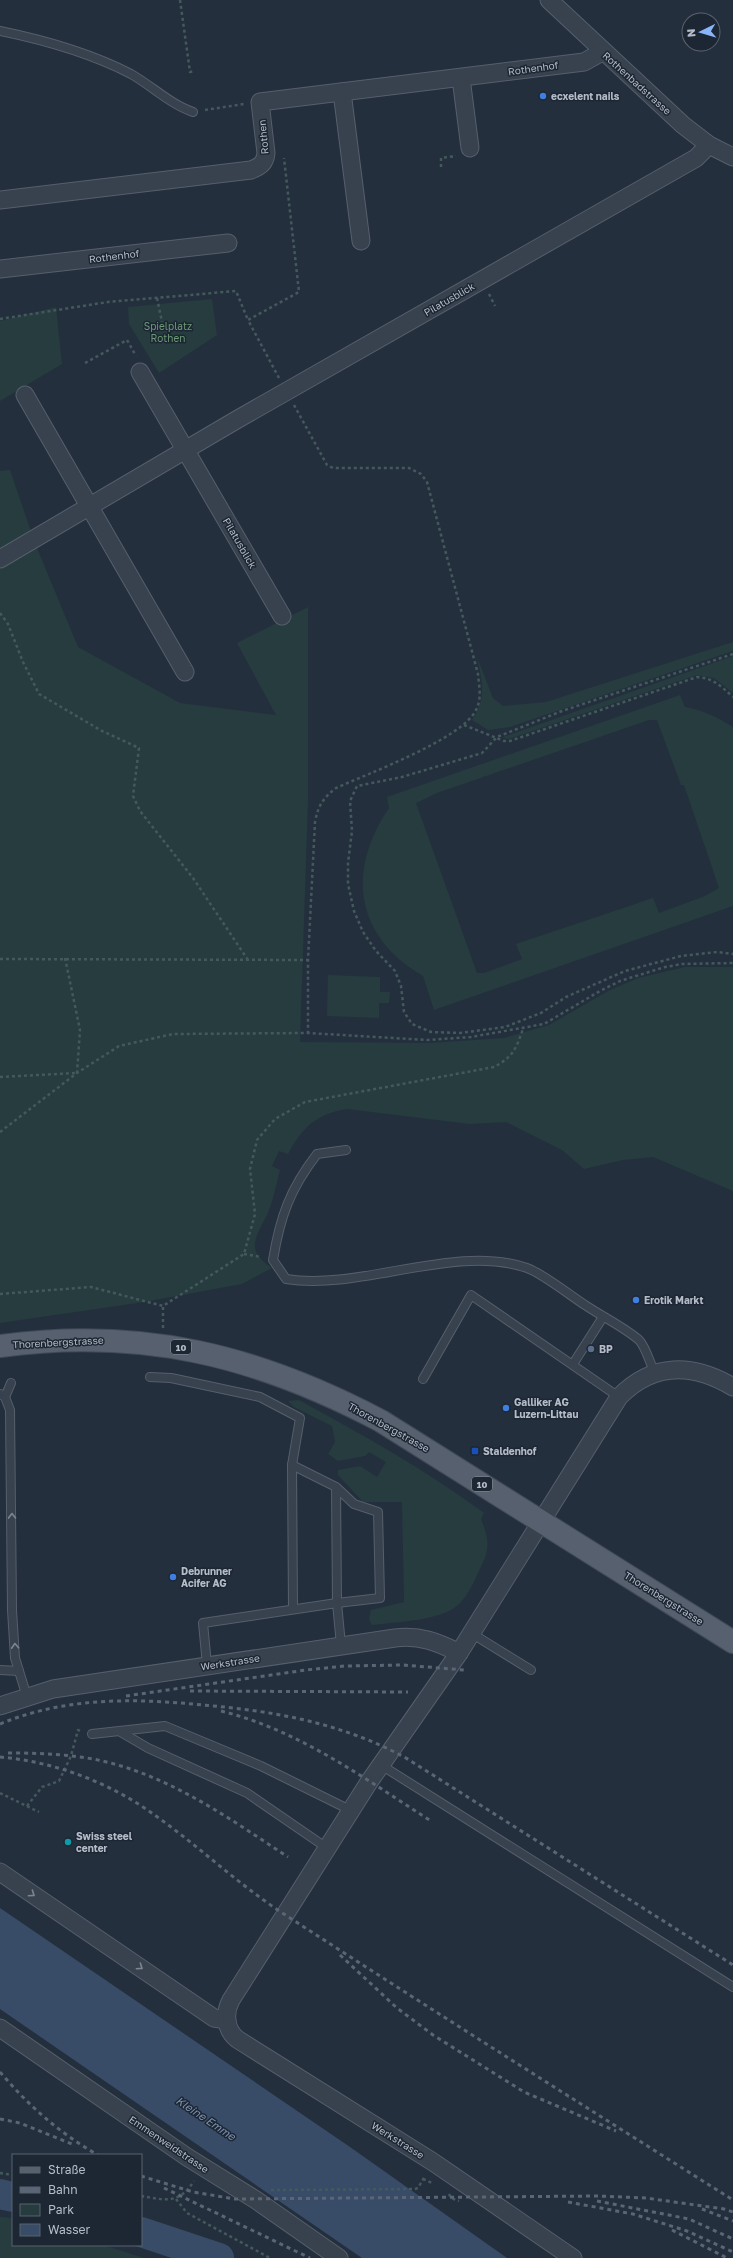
<svg xmlns="http://www.w3.org/2000/svg" width="733" height="2258" font-family="'Golos Text',sans-serif">
  <style>
    .green { fill: #263c3f; fill-rule: evenodd }
    .water { fill: #394c67 }
    .lines { fill: none; stroke-linecap: round; stroke-linejoin: round }
    .river { stroke: #394c67; stroke-width: 30 }
    .service-casing { stroke: #565f6c; stroke-width: 10 }
    .minor-casing { stroke: #565f6c; stroke-width: 19 }
    .primary-casing { stroke: #414a57; stroke-width: 24 }
    .path { stroke: #44595c; stroke-width: 2.5; stroke-dasharray: 3 3; stroke-linecap: butt }
    .service { stroke: #38414e; stroke-width: 8 }
    .minor { stroke: #38414e; stroke-width: 17 }
    .primary { stroke: #56606e; stroke-width: 22 }
    .rail { stroke: #5a6575; stroke-width: 3; stroke-dasharray: 4 4; stroke-linecap: butt }
    .oneway { stroke: #7c8592 }
    .shop-dot { fill: #3f7fe0; stroke: #1d2633; stroke-width: 1.5 }
    .service-dot { fill: #5c6f8a; stroke: #1d2633; stroke-width: 1.5 }
    .transit-dot { fill: #1a4fb4; stroke: #1d2633; stroke-width: 1.5 }
    .culture-dot { fill: #0f9aa8; stroke: #1d2633; stroke-width: 1.5 }
    .labels { text-anchor: middle; dominant-baseline: central; stroke-width: 3; stroke-linejoin: round; paint-order: stroke }
    .shield { fill: #1d2633; stroke: #878f9c; stroke-width: 1 }
    .shield-label { font-size: 9px; font-weight: bold; fill: #b4bcc9 }
    .street-label { font-size: 10px; fill: #b4bcc9; stroke: #1d2633 }
    .poi-label { font-size: 10px; font-weight: bold; fill: #b4bcc9; stroke: #1d2633; text-anchor: start }
    .park-label { font-size: 10px; fill: #6b9a76; stroke: #1d2633 }
    .water-label { font-size: 11px; font-style: italic; fill: #7c92b1; stroke: #1d2633 }
  </style>
  <rect width="100%" height="100%" fill="#242f3e"/>
  <!-- green -->
  <g class="green">
    <polygon points="212,299 217,335 159,373 129,324 128,307"/>
    <polygon points="56,307 62,364 0,401 0,321"/>
    <path d="M10,470l25,73 43,104 102,56 96,12 -39,-72 71,-36v193l-8,242 130,1 74,-5 45,-13 59,-34 30,-13 47,-11h48v224l-80,-34 -30,3 -39,9 -22,-19 -56,-28 -36,2 -123,-15c-31,5 -44,18 -59,45l-9,-3 -7,15 8,4c-4,15 -7,32 -13,45 -12,24 -22,35 5,53l-30,16 -98,18 -144,21v-852z"/>
    <path d="M733,642v9l-223,76 -22,3 -16,-10c15,-21 10,-40 5,-63l16,41 10,8 43,-4z"/>
    <polygon points="733,656 733,693 714,678 697,675 512,738 507,739 503,737"/>
    <path d="M680,695l5,12c18,3 32,10 48,20v179l-299,104 -11,-34c-68,-39 -77,-105 -34,-168l-2,-11zM649,720h8l24,65h3l35,103 -14,8 -46,17 -6,-15 -137,46 6,15 -38,14h-7l-61,-170 21,-10z"/>
    <polygon points="328,975 380,977 380,992 390,992 389,1003 379,1003 379,1018 327,1016"/>
    <path d="M299,1400c64,35 127,70 185,113l-3,6c9,23 9,30 -2,52 -5,11 -12,26 -21,34 -17,16 -63,17 -86,20l-3,-6 2,-9 33,-8 -2,-100h-39l-25,-27v-5l22,-4 17,11 9,-15 -17,-10 -4,4 -27,5 -10,-7 7,-12 -3,-16 -38,-19 -6,-6z"/>
    <polygon points="0,2217 13,2218 13,2245 103,2245 144,2258 0,2258"/>
  </g>
  <!-- water -->
  <polygon class="water" points="0,1908 350,2147 507,2258 362,2258 0,2009"/>
  <g class="lines">
    <!-- river -->
    <g class="river">
      <polyline points="0,2194 13,2197"/>
      <polyline points="141,2232 219,2258"/>
    </g>
    <defs>
      <g id="service">
        <path d="M0,31c44,9 90,22 131,43 21,12 39,30 62,38"/>
        <path d="M346,1150l-29,4c-27,35 -37,63 -44,106l13,19c76,12 169,-36 241,-11 15,5 44,28 58,37 18,12 39,22 54,35 7,7 11,24 16,33"/>
        <polyline points="573,1364 603,1317"/>
        <polyline points="150,1377 171,1378 260,1397 300,1418 292,1465"/>
        <polyline points="423,1379 471,1295 619,1397"/>
        <polyline points="0,1394 5,1397 10,1410 12,1610 15,1658 27,1697"/>
        <polyline points="5,1397 11,1383"/>
        <polyline points="293,1609 292,1465 336,1487 354,1504 378,1512 380,1598 337,1603 336,1487"/>
        <polyline points="471,1633 531,1670"/>
        <polyline points="207,1665 203,1623 337,1603 341,1645"/>
        <polyline points="0,1670 19,1671"/>
        <polyline points="119,1731 148,1748 247,1793 327,1848"/>
        <polyline points="92,1734 165,1726 261,1766 352,1811"/>
        <polyline points="381,1765 733,1987"/>
      </g>
      <g id="minor">
        <polyline points="549,0 683,125 709,145 733,157"/>
        <polyline points="461,78 470,148"/>
        <polyline points="342,92 361,241"/>
        <path d="M0,200l251,-30c10,-4 14,-7 15,-17l-6,-51 324,-40 18,-10"/>
        <polyline points="0,269 228,243"/>
        <polyline points="140,372 282,616"/>
        <polyline points="25,395 185,672"/>
        <polyline points="0,559 238,419 696,158 709,145"/>
        <path d="M0,1706l53,-17 342,-51c25,-3 43,4 64,15"/>
        <polyline points="0,1872 214,2018 227,2020"/>
        <polyline points="0,2028 187,2157 256,2200 339,2258"/>
        <path d="M573,2258l-140,-96 -196,-123c-12,-10 -13,-26 -6,-39l138,-218 90,-129 160,-256c34,-35 74,-34 114,-10"/>
      </g>
      <path id="primary" d="M0,1346c141,-19 256,9 381,75l352,221"/>
    </defs>
    <!-- service casing -->
    <use href="#service" class="service-casing"/>
    <!-- minor casing -->
    <use href="#minor" class="minor-casing"/>
    <!-- primary casing -->
    <use href="#primary" class="primary-casing"/>
    <!-- path -->
    <g class="path">
      <polyline points="180,0 190,72 195,71"/>
      <polyline points="205,110 244,104"/>
      <polyline points="441,167 441,158 456,156"/>
      <polyline points="489,294 495,306"/>
      <polyline points="157,298 162,322"/>
      <polyline points="0,319 108,302 236,291 248,320"/>
      <polyline points="85,363 127,340 136,356"/>
      <polyline points="279,378 248,320 299,292 284,158"/>
      <path d="M294,405l33,60 6,3h76l12,6 6,8 51,192c1,12 4,25 -2,36 -14,29 -109,64 -140,78 -13,10 -18,18 -21,34l-7,138v73"/>
      <polyline points="0,613 8,624 23,662 39,694 102,731 139,748 133,796 140,811 193,878 248,960"/>
      <polyline points="733,654 562,711 497,737 482,753 402,777 357,786 350,801 352,831 348,863 348,884 354,911 363,932 376,951 395,971 401,986 404,1012 412,1024 431,1032 460,1033 505,1027 541,1013 566,997 625,971 681,956 717,952 733,954"/>
      <path d="M464,725l40,16h6l187,-64c16,1 24,9 36,20"/>
      <polyline points="65,958 80,1030 77,1073"/>
      <polyline points="0,959 308,960"/>
      <polyline points="0,1077 76,1073"/>
      <polyline points="0,1132 77,1073 119,1046 173,1034 308,1033 427,1040 471,1037 544,1024 600,991 620,981 665,967 682,964 733,963"/>
      <polyline points="244,1254 261,1257"/>
      <path d="M0,1294l91,-7 72,19 81,-52 11,-40 -5,-45 7,-29 18,-21 30,-17 189,-35c19,-10 22,-18 29,-38"/>
      <polyline points="163,1328 163,1306"/>
      <polyline points="0,1793 39,1812"/>
      <polyline points="27,1806 42,1787 59,1781 71,1756 78,1730 80,1731"/>
      <polyline points="0,2173 13,2175"/>
      <polyline points="423,2179 432,2183"/>
      <polyline points="271,2190 415,2189 418,2188 425,2176"/>
      <polyline points="449,2194 451,2198 459,2201"/>
      <path d="M141,2196c25,4 37,9 53,-15"/>
      <polyline points="176,2199 187,2213 270,2258"/>
    </g>
    <!-- service -->
    <use href="#service" class="service"/>
    <!-- minor -->
    <use href="#minor" class="minor"/>
    <!-- primary -->
    <use href="#primary" class="primary"/>
    <!-- rail -->
    <g class="rail">
      <polyline points="190,1691 408,1692"/>
      <polyline points="126,1696 306,1670 345,1666 403,1665 464,1670"/>
      <path d="M221,1711c78,19 144,68 210,110"/>
      <path d="M0,1724c65,-27 134,-26 203,-19 71,6 139,18 203,53l327,207"/>
      <path d="M8,1753c29,0 57,1 85,6 73,14 134,58 195,98"/>
      <path d="M0,1757c56,5 111,26 156,59 45,32 84,70 131,100 148,96 297,190 446,284"/>
      <polyline points="340,1955 397,2008 433,2035 524,2092 616,2131"/>
      <path d="M0,2072c28,33 59,61 98,83"/>
      <polyline points="0,2119 20,2123 72,2144"/>
      <polyline points="141,2176 193,2192 235,2199 599,2196 646,2198 724,2209 733,2212"/>
      <polyline points="164,2188 310,2258"/>
      <polyline points="597,2201 689,2219 733,2239"/>
      <polyline points="568,2202 633,2214 687,2231 733,2252"/>
      <polyline points="702,2209 733,2221"/>
      <polyline points="672,2230 727,2258"/>
    </g>
  </g>
  <!-- one-way arrows -->
  <defs><path id="oneway-chevron" d="M-2-3.5L2.5 0L-2 3.5" fill="none" stroke-width="1.6" stroke-linecap="round" stroke-linejoin="round"/></defs>
  <g class="oneway">
    <use href="#oneway-chevron" transform="translate(12 1516) rotate(-91)"/>
    <use href="#oneway-chevron" transform="translate(15 1646) rotate(-93)"/>
    <use href="#oneway-chevron" transform="translate(32 1894) rotate(34)"/>
    <use href="#oneway-chevron" transform="translate(140 1967) rotate(34)"/>
  </g>
  <!-- markers -->
  <g class="shop-dot">
    <circle cx="543" cy="96" r="4"/>
    <circle cx="636" cy="1300" r="4"/>
    <circle cx="506" cy="1408" r="4"/>
    <circle cx="173" cy="1577" r="4"/>
  </g>
  <circle class="service-dot" cx="591" cy="1349" r="4"/>
  <rect class="transit-dot" x="471" y="1447" width="8" height="8" rx="2"/>
  <circle class="culture-dot" cx="68" cy="1842" r="4"/>
  <g class="labels">
    <!-- shield labels -->
    <g class="shield">
      <rect x="171" y="1340" width="20" height="14" rx="3"/>
      <rect x="472" y="1477" width="20" height="14" rx="3"/>
    </g>
    <g class="shield-label">
      <text x="181" y="1347">10</text>
      <text x="482" y="1484">10</text>
    </g>
    <!-- street labels -->
    <g class="street-label">
      <text transform="translate(533 68) rotate(-8)">Rothenhof</text>
      <text transform="translate(637 83) rotate(42)">Rothenbadstrasse</text>
      <text transform="translate(263 137) rotate(-95)">Rothen</text>
      <text transform="translate(114 256) rotate(-7)">Rothenhof</text>
      <text transform="translate(449 299) rotate(-30)">Pilatusblick</text>
      <text transform="translate(240 543) rotate(60)">Pilatusblick</text>
      <text transform="translate(58 1342) rotate(-3)">Thorenbergstrasse</text>
      <text transform="translate(389 1427) rotate(29)">Thorenbergstrasse</text>
      <text transform="translate(664 1598) rotate(32)">Thorenbergstrasse</text>
      <text transform="translate(230 1662) rotate(-9)">Werkstrasse</text>
      <text transform="translate(398 2140) rotate(32)">Werkstrasse</text>
      <text transform="translate(169 2144) rotate(34)">Emmenweidstrasse</text>
    </g>
    <!-- poi labels -->
    <g class="poi-label">
      <text x="551" y="96">ecxelent nails</text>
      <text x="644" y="1300">Erotik Markt</text>
      <text x="599" y="1349">BP</text>
      <text x="514" y="1402">Galliker AG<tspan x="514" dy="12">Luzern-Littau</tspan></text>
      <text x="483" y="1451">Staldenhof</text>
      <text x="181" y="1571">Debrunner<tspan x="181" dy="12">Acifer AG</tspan></text>
      <text x="76" y="1836">Swiss steel<tspan x="76" dy="12">center</tspan></text>
    </g>
    <!-- park labels -->
    <g class="park-label">
      <text x="168" y="326">Spielplatz<tspan x="168" dy="12">Rothen</tspan></text>
    </g>
    <!-- water labels -->
    <g class="water-label">
      <text transform="translate(206 2118) rotate(34)">Kleine Emme</text>
    </g>
  </g>
  <!-- legend -->
  <rect x="12" y="2154" width="130" height="92" fill="#1d2633" stroke="#59626f"/>
  <rect x="20" y="2167" width="20" height="6" fill="#56606e" stroke="#59626f"/>
  <text x="48" y="2174" font-size="12" fill="#b4bcc9">Straße</text>
  <rect x="20" y="2187" width="20" height="6" fill="#5a6575" stroke="#59626f"/>
  <text x="48" y="2194" font-size="12" fill="#b4bcc9">Bahn</text>
  <rect x="20" y="2204" width="20" height="12" fill="#263c3f" stroke="#59626f"/>
  <text x="48" y="2214" font-size="12" fill="#b4bcc9">Park</text>
  <rect x="20" y="2224" width="20" height="12" fill="#394c67" stroke="#59626f"/>
  <text x="48" y="2234" font-size="12" fill="#b4bcc9">Wasser</text>
  <!-- north arrow -->
  <g transform="translate(701 32) rotate(265)"><circle r="19" fill="#1d2633" stroke="#59626f"/>
  <path d="M0-3L7 15L0 10L-7 15Z" fill="#8ab4f8"/>
  <text y="-6" font-size="11" font-weight="bold" text-anchor="middle" fill="#b4bcc9">N</text>
  </g>
</svg>
